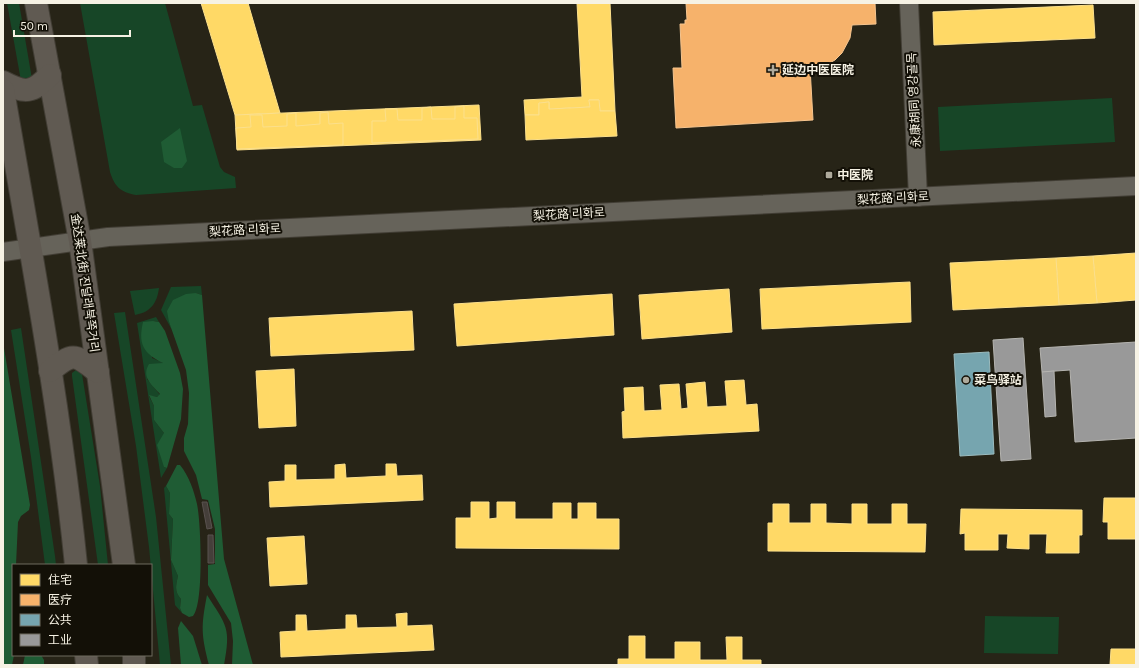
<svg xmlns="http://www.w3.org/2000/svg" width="1139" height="668" font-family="Karla,'Noto Sans SC','Noto Sans KR',sans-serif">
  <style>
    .green { fill: #174627 }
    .forest { fill: #1f5c34 }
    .homes { fill: #ffd966; stroke: #fce08c }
    .health { fill: #f6b26b; stroke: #f6c58f }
    .public { fill: #76a5af; stroke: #9cbcbf }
    .industry { fill: #999; stroke: #b5b4b0 }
    .building { fill: #453f3a; stroke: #59524f }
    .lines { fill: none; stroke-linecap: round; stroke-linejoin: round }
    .minor-casing { stroke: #423e35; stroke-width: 20 }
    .major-casing { stroke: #423e35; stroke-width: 24 }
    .minor { stroke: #66635a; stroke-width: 18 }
    .major { stroke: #605a52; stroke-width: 22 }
    .poi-dot { fill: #aeaa9c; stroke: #131007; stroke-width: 1.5 }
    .labels { text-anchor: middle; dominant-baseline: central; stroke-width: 4; stroke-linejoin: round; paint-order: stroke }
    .poi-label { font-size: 12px; font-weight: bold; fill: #f6f2e4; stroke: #131007; text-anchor: start }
    .street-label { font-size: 12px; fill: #f6f2e4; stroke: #131007 }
  </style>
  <rect width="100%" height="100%" fill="#272417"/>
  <!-- green -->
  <g class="green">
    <polygon points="7,3 19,3 32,79 21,81"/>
    <path d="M80,3h85l28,103 9,-1 18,62 4,5 11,5 1,11 -100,7c-16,-3 -21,-8 -26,-23z"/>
    <polygon points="1112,98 1115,142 940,151 938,107"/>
    <polygon points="201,286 202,295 196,293 169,322 172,330 161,310 171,287"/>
    <path d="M159,288c-2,15 -8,24 -24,27l-5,-24z"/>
    <polygon points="125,312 156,517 171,665 160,665 149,547 136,446 114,313"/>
    <polygon points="156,317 159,322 153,321 152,358 164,363 147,379 160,395 157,397 149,396 154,406 154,420 164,433 164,467 167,468 161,478 137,323"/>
    <polygon points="21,328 55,556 56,565 45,565 31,457 11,330"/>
    <polygon points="76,370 82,374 100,486 108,565 98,565 72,376 72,373"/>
    <path d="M166,486l4,7 -1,21 4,5 -2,41 7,16c-2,10 -4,15 3,23l-1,9 2,5 -7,-8 -11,-117z"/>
    <polygon points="985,616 1059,617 1058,654 984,653"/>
  </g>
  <!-- forest -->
  <g class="forest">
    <polygon points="180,128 187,161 182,168 174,168 164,162 161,142"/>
    <polygon points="196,293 202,295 224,559 253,665 232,665 233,641 231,623 208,585 208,565 215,564 215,529 208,500 202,499 196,475 184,451 184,438 188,424 189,393 186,370 169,322 167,311 173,300 186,294"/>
    <path d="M153,321l6,1 6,9 15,42 3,16 -2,30 -14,49 -3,-1 -7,-22 7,-12 -10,-13v-14l-5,-11 8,2 3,-3c-8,-9 -19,-17 -11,-30l14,-1c-20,-10 -25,-19 -20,-41z"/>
    <polygon points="3,342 30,505 29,510 21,516 18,522 16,565 13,565 13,655 14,655 12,665 3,665"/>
    <path d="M177,465h3c9,11 14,26 17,39 4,18 7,100 -4,112l-4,1 -7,-4 -2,-5 1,-9c-7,-8 -5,-13 -3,-23l-7,-16 2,-41 -4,-5 1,-21 -4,-7z"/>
    <path d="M207,595c20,31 24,33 17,70h-15c-8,-31 -8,-39 -2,-70z"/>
    <polygon points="181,621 193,636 202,665 181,665 178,628"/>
    <polygon points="25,655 41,655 44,660 44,665 23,665"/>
  </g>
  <!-- homes -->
  <g class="homes">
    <polygon points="201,3 248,3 280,113 235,115"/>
    <polygon points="577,3 610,3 615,111 600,111 599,100 589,100 590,107 549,109 549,102 539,103 539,115 525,115 524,100 582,97"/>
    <polygon points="1093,5 1095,38 934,45 933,12"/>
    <polygon points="589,100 599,100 600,111 615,111 617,136 526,140 525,115 539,115 539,103 549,102 549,109 590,107"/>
    <polygon points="479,105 481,140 237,150 235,115"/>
    <polygon points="464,106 464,118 477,118 478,139 372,143 372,121 386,121 385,109 397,109 398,120 422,120 422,108 431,107 432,119 455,119 455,107"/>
    <polygon points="328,112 329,124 343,123 343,145 237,149 236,128 251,127 250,115 262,115 263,127 287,126 287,114 296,113 296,126 320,124 320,113"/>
    <polygon points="1136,253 1136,300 1097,303 1093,256"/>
    <polygon points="1093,256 1097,303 1059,305 1056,258"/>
    <polygon points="1056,258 1059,305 953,310 950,263"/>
    <polygon points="910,282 911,322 762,329 760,289"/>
    <polygon points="729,289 732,332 642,339 639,295"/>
    <polygon points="612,294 614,335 457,346 454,304"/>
    <polygon points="412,311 414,350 271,356 269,318"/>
    <polygon points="294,369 296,426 259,428 256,371"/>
    <polygon points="744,380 746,405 757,404 759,431 623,438 622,412 625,411 624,388 643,387 644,411 662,410 660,385 679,384 681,409 688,408 686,384 705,382 707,407 727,406 725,381"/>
    <polygon points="345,464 346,478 386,476 386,464 396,464 397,476 422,475 423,500 270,507 269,482 285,481 285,465 296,465 296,480 335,479 335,465"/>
    <polygon points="1104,498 1136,498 1136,539 1108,539 1108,522 1103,522"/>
    <polygon points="471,502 489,502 489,519 497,518 497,502 515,502 515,519 553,519 553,503 571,503 571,519 578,519 578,503 596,503 596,519 619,519 619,549 456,548 456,518 471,518"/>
    <polygon points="773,504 789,504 789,523 811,523 811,504 826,504 826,523 852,524 852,504 867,504 867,524 892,524 892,504 907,504 907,524 926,524 925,552 768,551 768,523 773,523"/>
    <polygon points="961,509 1082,510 1082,535 1079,535 1079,553 1046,553 1047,534 1029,534 1029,549 1007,548 1008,534 998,534 998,550 965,550 965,533 960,534"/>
    <polygon points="304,536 307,584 270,586 267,538"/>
    <polygon points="407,613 407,626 432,625 434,650 281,657 280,632 296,631 296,615 306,615 307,631 346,629 346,615 356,615 357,628 397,627 396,614"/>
    <polygon points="629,636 645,636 645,659 675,659 675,642 700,642 700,660 727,660 726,637 742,637 742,660 761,660 761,665 618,665 618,659 629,659"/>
    <polygon points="1111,649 1136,649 1136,665 1110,665"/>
  </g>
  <!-- health -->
  <polygon class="health" points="686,3 875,3 876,24 852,25 850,38 842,53 835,60 824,66 810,67 813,120 676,128 673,68 682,68 680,24 685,24 685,20 687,20"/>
  <!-- public -->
  <polygon class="public" points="989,352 994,454 960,456 954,354"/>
  <!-- industry -->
  <g class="industry">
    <polygon points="1023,338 1031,459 1001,461 993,340"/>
    <polygon points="1136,342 1136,438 1075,442 1070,370 1042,372 1040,348"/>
    <polygon points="1054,371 1056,416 1045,417 1042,372"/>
  </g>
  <!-- building -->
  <g class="building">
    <polygon points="202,502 207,502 212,528 207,529"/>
    <polygon points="208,535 213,535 214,563 208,563"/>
  </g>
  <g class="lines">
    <defs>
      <g id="minor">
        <polyline points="909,3 918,197"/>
        <polyline points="3,252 108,237 1136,186"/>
      </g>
      <g id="major">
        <polyline points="36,3 80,241 124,565"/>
        <path d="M3,82c23,12 29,11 47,-7"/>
        <path d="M3,90c27,158 57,316 73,475"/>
        <path d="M50,371c24,-19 24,-17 48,1"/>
        <polyline points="86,655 87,665"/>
        <polyline points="134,655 134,665"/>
      </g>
    </defs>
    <!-- minor casing -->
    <use href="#minor" class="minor-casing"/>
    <!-- major casing -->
    <use href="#major" class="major-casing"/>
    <!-- minor -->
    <use href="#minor" class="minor"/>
    <!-- major -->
    <use href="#major" class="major"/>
  </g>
  <!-- markers -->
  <g class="poi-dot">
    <path d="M771 64h4v4h4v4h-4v4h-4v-4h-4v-4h4z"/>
    <rect x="825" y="171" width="8" height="8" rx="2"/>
    <circle cx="966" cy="380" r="4"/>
  </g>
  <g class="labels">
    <!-- poi labels -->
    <g class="poi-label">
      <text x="782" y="70">延边中医医院</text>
      <text x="837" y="175">中医院</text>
      <text x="974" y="380">菜鸟驿站</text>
    </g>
    <!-- street labels -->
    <g class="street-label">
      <text transform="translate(914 100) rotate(-93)">永康胡同 영강골목</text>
      <text transform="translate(893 198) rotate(-3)">梨花路 리화로</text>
      <text transform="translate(569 214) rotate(-3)">梨花路 리화로</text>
      <text transform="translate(245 230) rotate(-3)">梨花路 리화로</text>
      <text transform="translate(85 283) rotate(82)">金达莱北街 진달래북쪽거리</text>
    </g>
  </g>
  <!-- border -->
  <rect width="1139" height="668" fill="none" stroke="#f6f2e4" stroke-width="8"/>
  <!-- legend -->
  <rect x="12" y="564" width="140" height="92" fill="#131007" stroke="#6e6a5f"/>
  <rect x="20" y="574" width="20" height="12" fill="#ffd966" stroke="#6e6a5f"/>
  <text x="48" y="584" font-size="12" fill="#f6f2e4">住宅</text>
  <rect x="20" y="594" width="20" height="12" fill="#f6b26b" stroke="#6e6a5f"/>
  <text x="48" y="604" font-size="12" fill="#f6f2e4">医疗</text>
  <rect x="20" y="614" width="20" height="12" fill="#76a5af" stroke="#6e6a5f"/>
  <text x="48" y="624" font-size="12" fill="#f6f2e4">公共</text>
  <rect x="20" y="634" width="20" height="12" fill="#999999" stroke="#6e6a5f"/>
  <text x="48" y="644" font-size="12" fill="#f6f2e4">工业</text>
  <!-- scale -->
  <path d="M14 30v6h116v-6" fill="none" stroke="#f6f2e4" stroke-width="2"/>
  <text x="20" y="30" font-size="12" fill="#f6f2e4" stroke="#131007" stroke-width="3" paint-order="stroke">50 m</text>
</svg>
